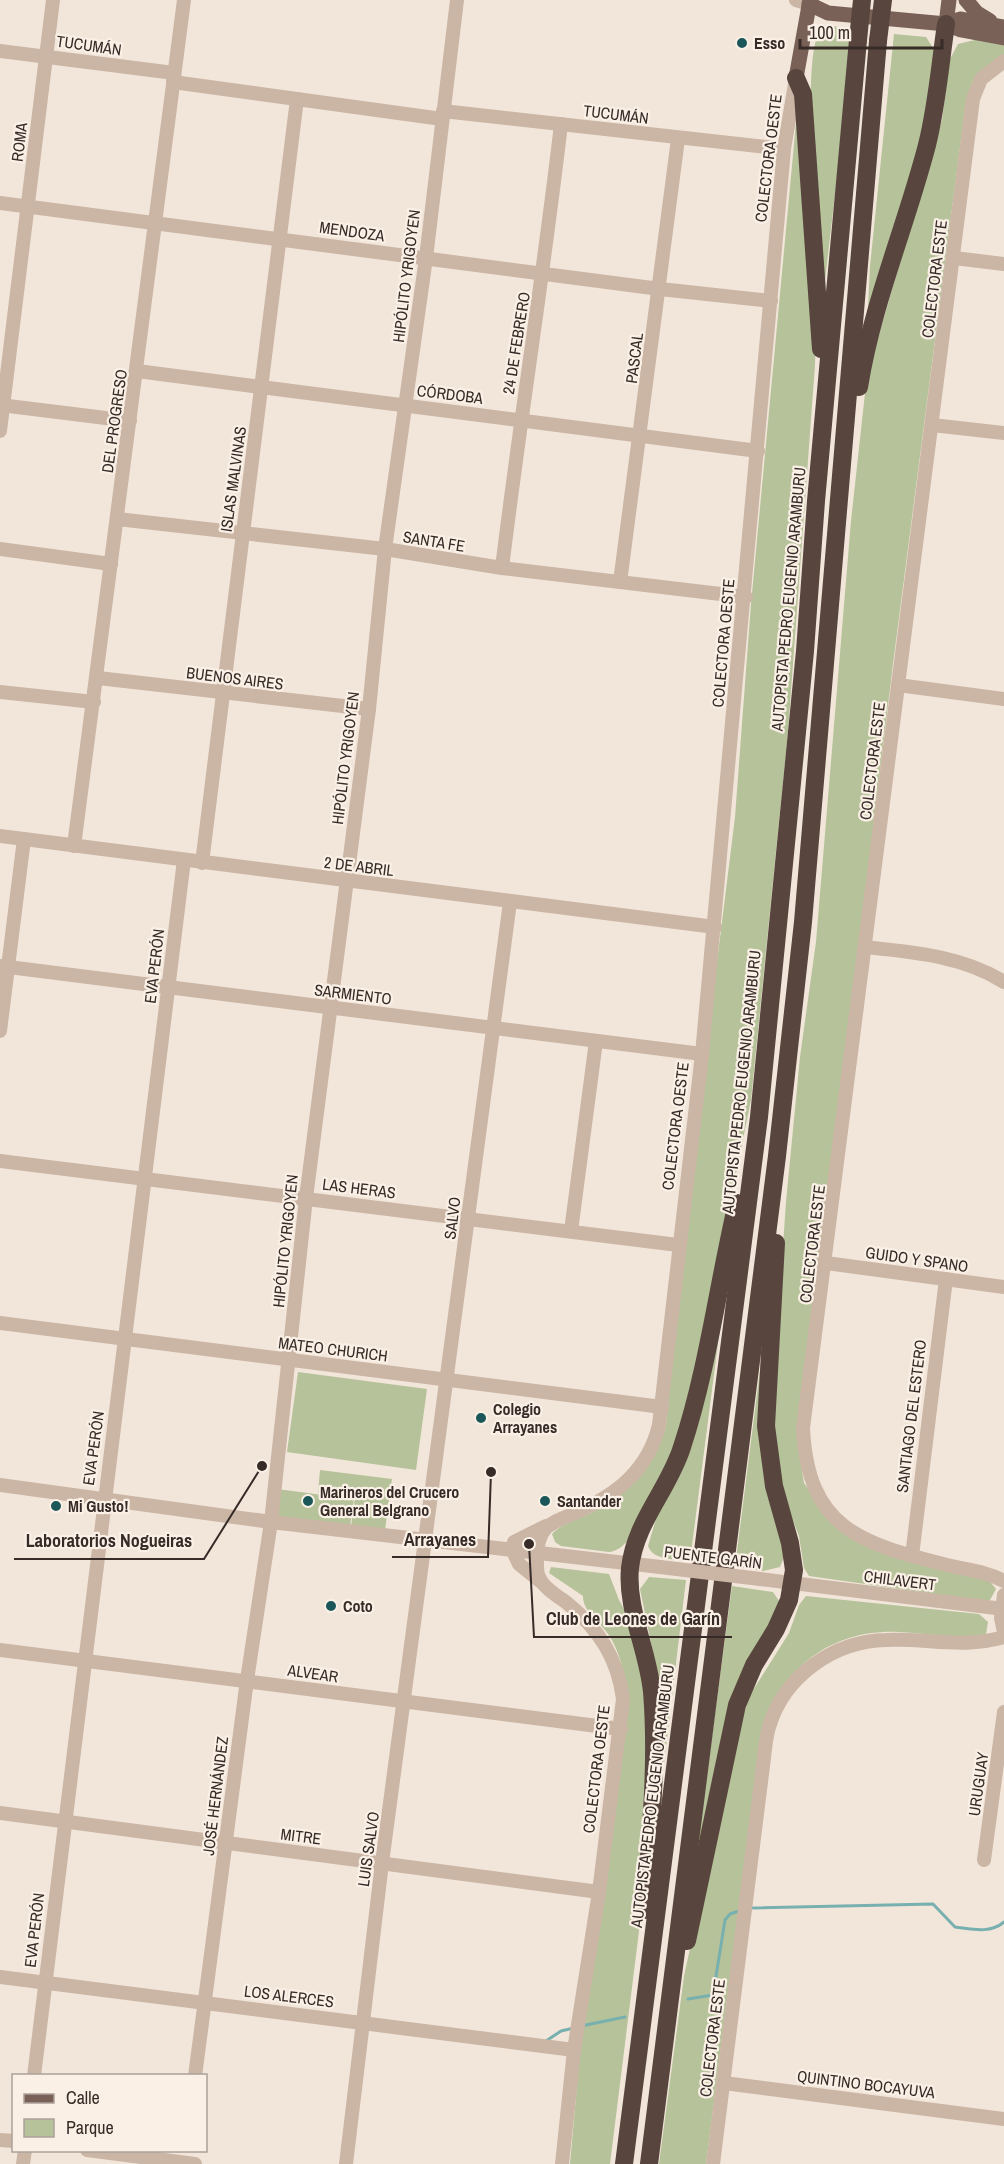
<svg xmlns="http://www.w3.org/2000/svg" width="1004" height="2164" font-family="'Archivo Narrow',sans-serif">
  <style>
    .green { fill: #b6c299 }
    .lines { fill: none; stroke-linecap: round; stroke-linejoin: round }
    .stream { stroke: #78b0b0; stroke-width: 3 }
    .minor { stroke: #cbb5a5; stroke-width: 14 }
    .major { stroke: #796157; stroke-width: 15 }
    .highway { stroke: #57453e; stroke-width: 18 }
    .minor-bridge { stroke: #cbb5a5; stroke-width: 14 }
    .highway-bridge { stroke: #57453e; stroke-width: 18 }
    .poi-dot { fill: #1b5759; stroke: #faf0e6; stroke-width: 2 }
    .labels { text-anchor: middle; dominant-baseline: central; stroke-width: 4.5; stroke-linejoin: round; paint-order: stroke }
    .poi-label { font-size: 16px; font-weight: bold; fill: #362b27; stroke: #faf0e6; text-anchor: start }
    .street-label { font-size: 16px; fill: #362b27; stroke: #faf0e6 }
    .leader { fill: none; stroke: #362b27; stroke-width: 2 }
    .callout-dot { fill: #362b27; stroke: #faf0e6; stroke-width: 2 }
    .callout-label { font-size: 18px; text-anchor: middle; font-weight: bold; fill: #362b27; stroke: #faf0e6; stroke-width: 4.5; stroke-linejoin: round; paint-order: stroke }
  </style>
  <rect width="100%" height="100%" fill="#f2e6da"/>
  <!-- green -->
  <g class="green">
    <path d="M824,25l30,4 -31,269c-2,-40 -27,-255 1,-273z"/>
    <polygon points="894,34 926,37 935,51 928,116 867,328 870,266"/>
    <polygon points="979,39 1004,45 1004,54 973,80 966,101 893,664 798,1447 804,1483 834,1524 988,1579 996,1589 990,1600 984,1601 809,1576 804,1568 799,1536 783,1494 773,1428 774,1375 786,1202 800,1057 816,942 851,521 867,375 942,120 950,59 958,44"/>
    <path d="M797,112l19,220 -1,33 -27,367 -37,368 -69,339 -53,101c-7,6 -11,11 -20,12l-48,-6 -6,-4 -3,-8c10,-11 28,-15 41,-22 35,-19 64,-48 73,-87l29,-285 40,-323 16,-213z"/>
    <path d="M726,1281l-36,280c-13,-2 -37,0 -42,-15z"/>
    <polygon points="766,1323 765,1376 784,1557 780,1567 763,1571 735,1567"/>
    <polygon points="298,1372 427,1389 416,1470 287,1452"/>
    <polygon points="320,1470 392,1479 385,1530 351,1526 355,1498 318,1493"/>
    <polygon points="277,1489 354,1499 350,1526 274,1516"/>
    <path d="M551,1567l58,7 10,26 19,35 11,120 -9,168 -30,241h-40l13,-147 23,-128 21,-183c-1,-25 -5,-52 -19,-72 -9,-13 -25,-22 -25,-38l-34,-23z"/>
    <polygon points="649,1577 686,1580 653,1855 656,1667 640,1589"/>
    <polygon points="732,1586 773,1592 779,1601 723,1748 697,1850"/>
    <path d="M806,1596l173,18 9,8 -2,12c-29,6 -58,-1 -87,-2 -72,-3 -124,41 -139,110l-54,422h-47l25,-188 52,-238 14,-43 39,-62 10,-28z"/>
  </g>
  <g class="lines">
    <!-- stream -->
    <g class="stream">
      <path d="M748,1908l185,-4 22,23c17,2 35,7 49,-5"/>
      <polyline points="688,1999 713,1995 725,1920 730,1914 742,1910"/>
      <polyline points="581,2026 625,2017"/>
      <polyline points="546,2041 561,2031 574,2028"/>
    </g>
    <!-- minor -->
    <g class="minor">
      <polyline points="796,0 809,4"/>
      <polyline points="0,51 174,73"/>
      <path d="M1004,61l-23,18 -8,20 -170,1329c5,100 56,115 144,137 20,5 38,6 57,16"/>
      <polyline points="173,82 442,119"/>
      <polyline points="443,111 784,149"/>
      <polyline points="0,203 660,289 771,301"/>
      <polyline points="954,258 1004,264"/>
      <polyline points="137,371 758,451"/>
      <polyline points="0,405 130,421"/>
      <polyline points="932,425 1004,433"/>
      <polyline points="0,431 53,0"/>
      <polyline points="117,519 385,549 502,568 746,597"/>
      <polyline points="0,549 111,564"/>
      <path d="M502,568c18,-148 42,-296 59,-444"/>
      <polyline points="620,582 678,139"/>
      <polyline points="98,678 369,709"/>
      <polyline points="898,685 1004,699"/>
      <polyline points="0,692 94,702"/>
      <polyline points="0,836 715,927"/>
      <polyline points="74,846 184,0"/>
      <polyline points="202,863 297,99"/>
      <path d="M865,947c47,5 98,9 139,35"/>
      <polyline points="0,966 702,1054"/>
      <polyline points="0,1031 24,839"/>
      <polyline points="0,1161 678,1245"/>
      <polyline points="571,1231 596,1041"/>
      <polyline points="826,1263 1004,1287"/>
      <polyline points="0,1323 662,1407"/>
      <polyline points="0,1485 271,1522 660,1567"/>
      <polyline points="512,1549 514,1542 546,1526"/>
      <polyline points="512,1549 519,1564 540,1581"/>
      <polyline points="912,1556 946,1279"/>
      <polyline points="760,1579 1004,1609"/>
      <polyline points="1004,1595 1001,1618 1004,1632"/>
      <polyline points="0,1650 621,1729"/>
      <polyline points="0,1813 599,1892"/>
      <polyline points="984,1860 1004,1712"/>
      <polyline points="0,1977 574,2050"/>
      <polyline points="34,2076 184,860"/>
      <polyline points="195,2076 247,1680 271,1522 306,1198 369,709 385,549 426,258 457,0"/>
      <polyline points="724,2083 1004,2119"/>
      <polyline points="0,2140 14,2141"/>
      <polyline points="87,2150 195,2164"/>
      <polyline points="23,2164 25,2150"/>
      <polyline points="346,2164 382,1863 510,902"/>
      <path d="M562,2164l12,-114 25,-158 24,-193c-5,-40 -24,-70 -56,-96 -8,-6 -23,-15 -27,-24 -4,-6 -3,-15 -3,-22 1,-31 12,-33 38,-44 41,-18 73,-42 84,-88l43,-371 82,-905 12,-71"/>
      <path d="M713,2164l51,-406c1,-10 2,-21 5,-31 15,-51 65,-86 117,-87 41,-2 78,9 118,-3"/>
    </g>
    <!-- major -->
    <g class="major">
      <polyline points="966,0 977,13 990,21"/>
      <polyline points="809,4 828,13 946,24 961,30 1004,38"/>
      <polyline points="946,24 960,19 1004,27"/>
      <polyline points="946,24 949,0"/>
      <polyline points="796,78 810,0"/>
    </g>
    <!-- highway -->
    <g class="highway">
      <polyline points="796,78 803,94 821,349"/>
      <path d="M859,387c13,-82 47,-161 68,-242 10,-40 13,-80 19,-121"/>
      <path d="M645,1910c5,-71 13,-146 7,-218 -4,-42 -26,-83 -22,-124 5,-46 39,-79 52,-121 26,-79 36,-163 55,-244"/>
      <polyline points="687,1941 737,1705 754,1665 776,1629 789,1600 794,1570 790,1543 774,1486 766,1426 776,1243"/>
      <polyline points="624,2164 759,1117 805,651 816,501 858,40"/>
      <polyline points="649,2164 777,1156 803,922 878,41"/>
    </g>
    <!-- minor-bridge -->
    <polyline class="minor-bridge" points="660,1567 760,1579"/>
    <!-- highway-bridge -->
    <g class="highway-bridge">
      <polyline points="858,40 862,0"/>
      <polyline points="878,41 883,0"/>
    </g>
  </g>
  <!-- markers -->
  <g class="poi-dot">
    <circle cx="742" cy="43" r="6"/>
    <circle cx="481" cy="1418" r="6"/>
    <circle cx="308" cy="1501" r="6"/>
    <circle cx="545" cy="1501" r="6"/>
    <circle cx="56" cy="1506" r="6"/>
    <circle cx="331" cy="1606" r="6"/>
  </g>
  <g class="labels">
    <!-- poi labels -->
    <g class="poi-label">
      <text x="754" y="43">Esso</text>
      <text x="493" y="1409">Colegio<tspan x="493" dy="18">Arrayanes</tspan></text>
      <text x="320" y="1492">Marineros del Crucero<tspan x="320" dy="18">General Belgrano</tspan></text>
      <text x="557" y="1501">Santander</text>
      <text x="68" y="1506">Mi Gusto!</text>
      <text x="343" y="1606">Coto</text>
    </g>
    <!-- street labels -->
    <g class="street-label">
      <text transform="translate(89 45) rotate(8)">TUCUMÁN</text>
      <text transform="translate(616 114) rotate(7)">TUCUMÁN</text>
      <text transform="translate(19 142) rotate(-83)">ROMA</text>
      <text transform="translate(768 158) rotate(-83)">COLECTORA OESTE</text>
      <text transform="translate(352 231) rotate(8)">MENDOZA</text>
      <text transform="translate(406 276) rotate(-83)">HIPÓLITO YRIGOYEN</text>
      <text transform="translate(934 279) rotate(-83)">COLECTORA ESTE</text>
      <text transform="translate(516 343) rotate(-81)">24 DE FEBRERO</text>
      <text transform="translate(634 358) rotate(-83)">PASCAL</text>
      <text transform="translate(450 394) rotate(7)">CÓRDOBA</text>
      <text transform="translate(114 421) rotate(-82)">DEL PROGRESO</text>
      <text transform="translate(233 479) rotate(-82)">ISLAS MALVINAS</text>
      <text transform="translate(434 541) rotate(9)">SANTA FE</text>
      <text transform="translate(788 599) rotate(-85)">AUTOPISTA PEDRO EUGENIO ARAMBURU</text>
      <text transform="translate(723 643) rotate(-85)">COLECTORA OESTE</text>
      <text transform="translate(235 678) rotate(7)">BUENOS AIRES</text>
      <text transform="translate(345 758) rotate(-83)">HIPÓLITO YRIGOYEN</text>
      <text transform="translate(872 761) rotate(-83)">COLECTORA ESTE</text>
      <text transform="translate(359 866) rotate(7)">2 DE ABRIL</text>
      <text transform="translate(154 966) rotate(-83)">EVA PERÓN</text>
      <text transform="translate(353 994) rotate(7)">SARMIENTO</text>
      <text transform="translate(741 1082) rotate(-84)">AUTOPISTA PEDRO EUGENIO ARAMBURU</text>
      <text transform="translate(675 1126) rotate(-83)">COLECTORA OESTE</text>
      <text transform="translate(359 1188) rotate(7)">LAS HERAS</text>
      <text transform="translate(452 1218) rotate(-83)">SALVO</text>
      <text transform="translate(285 1241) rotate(-84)">HIPÓLITO YRIGOYEN</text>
      <text transform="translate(812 1244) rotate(-83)">COLECTORA ESTE</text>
      <text transform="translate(917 1259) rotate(8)">GUIDO Y SPANO</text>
      <text transform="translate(333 1349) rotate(7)">MATEO CHURICH</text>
      <text transform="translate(911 1416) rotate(-83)">SANTIAGO DEL ESTERO</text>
      <text transform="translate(93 1448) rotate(-82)">EVA PERÓN</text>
      <text transform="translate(713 1557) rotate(7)">PUENTE GARÍN</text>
      <text transform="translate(900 1580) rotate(7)">CHILAVERT</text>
      <text transform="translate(313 1673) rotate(8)">ALVEAR</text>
      <text transform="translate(596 1769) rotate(-83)">COLECTORA OESTE</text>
      <text transform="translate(978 1784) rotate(-82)">URUGUAY</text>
      <text transform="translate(215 1796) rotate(-83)">JOSÉ HERNÁNDEZ</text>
      <text transform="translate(652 1796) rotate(-83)">AUTOPISTA PEDRO EUGENIO ARAMBURU</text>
      <text transform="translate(301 1836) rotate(7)">MITRE</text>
      <text transform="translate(368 1849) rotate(-82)">LUIS SALVO</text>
      <text transform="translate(34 1930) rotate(-83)">EVA PERÓN</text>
      <text transform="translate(289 1996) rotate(7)">LOS ALERCES</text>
      <text transform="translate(712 2038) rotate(-83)">COLECTORA ESTE</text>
      <text transform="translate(866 2084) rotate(7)">QUINTINO BOCAYUVA</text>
    </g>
  </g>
  <!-- callouts -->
  <path class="leader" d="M491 1472L488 1557H392M262 1466L204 1559H14M529 1544L534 1637H732"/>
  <g class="callout-dot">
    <circle cx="491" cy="1472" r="6"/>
    <circle cx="262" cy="1466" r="6"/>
    <circle cx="529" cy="1544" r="6"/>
  </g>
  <g class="callout-label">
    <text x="440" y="1546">Arrayanes</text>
    <text x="109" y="1547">Laboratorios Nogueiras</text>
    <text x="633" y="1625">Club de Leones de Garín</text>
  </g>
  <!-- legend -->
  <rect x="12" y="2074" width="195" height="78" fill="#faf0e6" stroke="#aca19a" stroke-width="1.5"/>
  <rect x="24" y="2094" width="30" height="9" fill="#796157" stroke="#aca19a" stroke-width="1.5"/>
  <text x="66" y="2104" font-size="18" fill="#362b27">Calle</text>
  <rect x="24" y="2119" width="30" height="18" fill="#b6c299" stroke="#aca19a" stroke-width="1.5"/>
  <text x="66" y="2134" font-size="18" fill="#362b27">Parque</text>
  <!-- scale -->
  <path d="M800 39v9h142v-9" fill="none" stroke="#362b27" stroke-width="3"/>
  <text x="809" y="39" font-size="18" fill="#362b27" stroke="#faf0e6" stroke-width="4.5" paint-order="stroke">100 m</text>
</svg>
